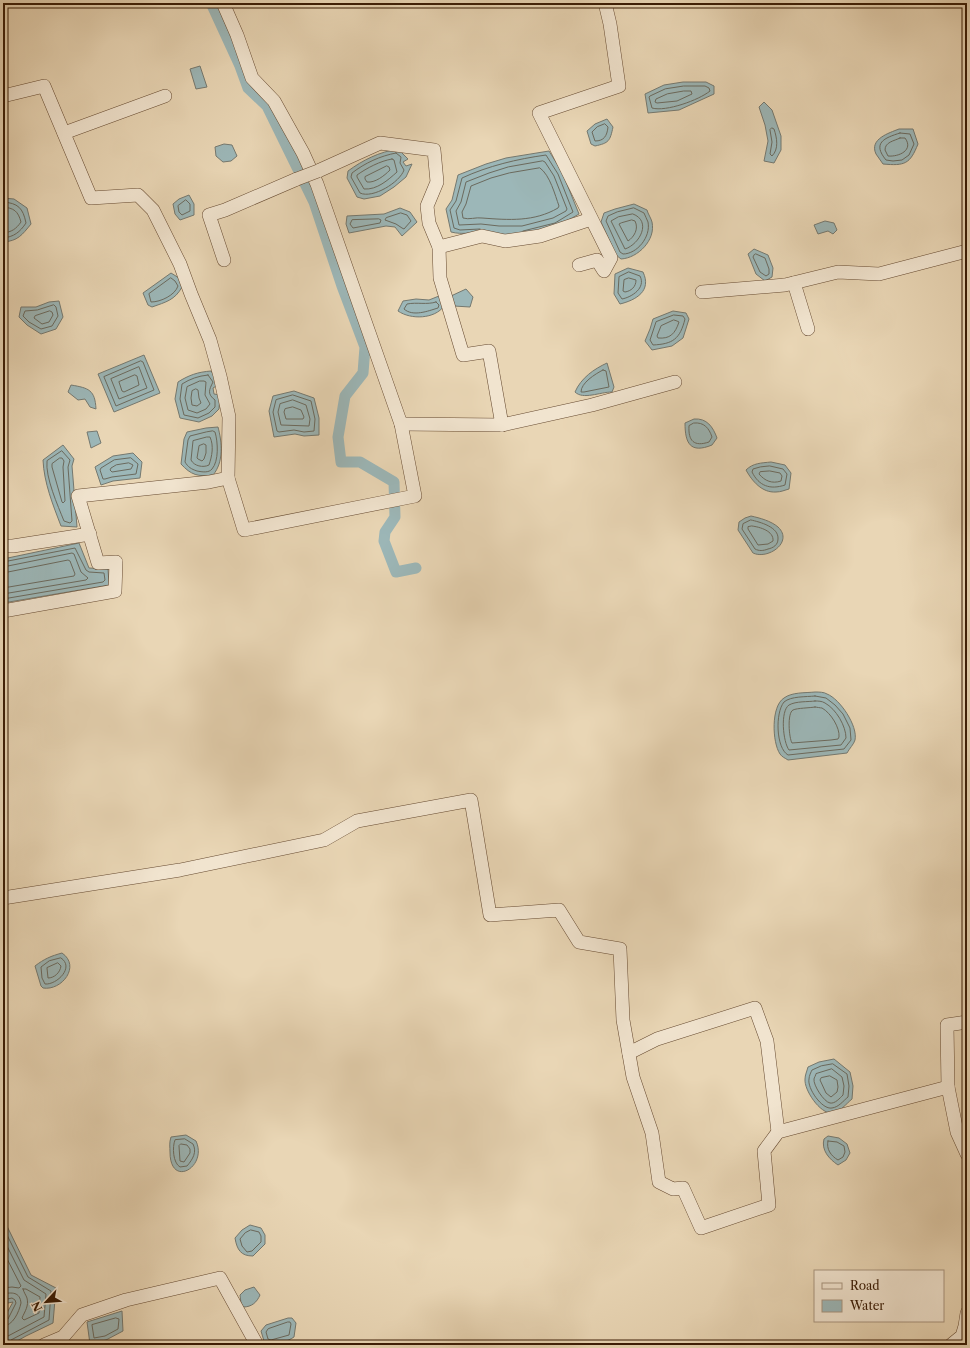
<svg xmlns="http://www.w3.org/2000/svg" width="970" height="1348" font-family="'Libre Caslon Text',serif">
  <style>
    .water { fill: #9cb7b8; stroke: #757970 }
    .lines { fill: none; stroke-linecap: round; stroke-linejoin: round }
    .shore { stroke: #6b6a5e; stroke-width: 1 }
    .canal { stroke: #9cb7b8; stroke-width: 11 }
    .street-casing { stroke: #664a31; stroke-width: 14 }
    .street { stroke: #f1e4cf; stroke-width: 13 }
    .street-bridge-casing { stroke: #664a31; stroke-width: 14; stroke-linecap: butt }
    .street-bridge { stroke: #f1e4cf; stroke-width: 13 }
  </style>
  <rect width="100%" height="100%" fill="#e9d6b5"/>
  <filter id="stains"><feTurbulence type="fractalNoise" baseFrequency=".005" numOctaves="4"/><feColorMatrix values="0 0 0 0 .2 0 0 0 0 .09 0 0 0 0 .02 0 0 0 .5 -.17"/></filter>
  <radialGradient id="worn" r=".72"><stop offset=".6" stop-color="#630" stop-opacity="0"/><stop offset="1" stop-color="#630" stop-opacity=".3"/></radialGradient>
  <!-- water -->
  <g class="water">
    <polygon points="200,66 207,87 196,89 190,69"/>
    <polygon points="683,82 706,82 714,86 714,94 679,110 648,113 645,94 664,85"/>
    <polygon points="764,102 772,110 781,136 781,150 774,163 764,161 768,141 765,125 759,107"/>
    <path d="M607,119l6,8c-3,14 -4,16 -18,19l-4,-2 -4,-13 8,-7z"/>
    <path d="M899,129h14l5,15c-8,20 -13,22 -35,20 -2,-3 -5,-7 -7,-10 -7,-15 13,-21 23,-25z"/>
    <polygon points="224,144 232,145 237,156 231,161 223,162 216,156 215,147"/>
    <path d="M398,149l10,10 -5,3 3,4 6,-2 -6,13 -12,10 -14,9 -16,3 -7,-2 -10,-19 1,-7c15,-11 31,-19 50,-22z"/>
    <path d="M549,151l13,21 17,42c-17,10 -37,19 -57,21 -14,1 -27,-1 -40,-2 -11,-1 -19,2 -31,-1l-5,-23 6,-9 6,-25 28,-11 20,-6z"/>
    <polygon points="189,195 194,204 194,215 180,220 175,214 173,204 179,199"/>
    <path d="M3,198l11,1 13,9 4,16c-9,11 -13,17 -28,18z"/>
    <path d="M634,204l13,6c1,4 4,8 5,12 4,18 -14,36 -31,37l-5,-4 -15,-33 3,-9 11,-4z"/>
    <polygon points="400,208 410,212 417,222 402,236 395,227 386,226 349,233 346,224 347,216 384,214"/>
    <polygon points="825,221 834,223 837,230 833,234 828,231 818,234 814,225"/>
    <polygon points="754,249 768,255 773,268 772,277 765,281 756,274 748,254"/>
    <path d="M628,268l15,4c9,19 -7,28 -23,32l-6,-10 1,-20z"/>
    <path d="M171,273l8,5 3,9c-7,13 -16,15 -30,20l-4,-2 -5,-12z"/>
    <polygon points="466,289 473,297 470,307 454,306 451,296"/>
    <path d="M439,296l5,10c-9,13 -33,14 -46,5l5,-10 13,-2 13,1z"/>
    <polygon points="59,301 63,317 56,329 41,334 27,325 19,317 21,307 36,307 49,302"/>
    <polygon points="673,311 686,313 689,319 683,338 672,346 652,350 645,341 650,329 653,319"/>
    <polygon points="144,355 160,393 114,412 98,374"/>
    <path d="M607,363l7,24 -2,5c-12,0 -29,8 -37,0 6,-14 19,-23 32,-29z"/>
    <path d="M211,371l4,6 3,8 -5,3 1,6 6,1 -1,14 -7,7 -13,6 -19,-4 -5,-19 3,-17c11,-7 20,-10 33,-11z"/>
    <path d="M71,385c18,3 24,5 25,24l-6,-2 -5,-8 -7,1 -10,-8z"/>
    <polygon points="294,391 314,398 319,418 319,435 304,436 295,434 274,437 269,411 273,396"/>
    <path d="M694,419c13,-1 19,8 23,19l-5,7c-22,9 -27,-2 -27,-22z"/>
    <path d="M218,427c4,15 6,35 -5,48 -15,2 -22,0 -32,-11l3,-25 3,-7 19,-4z"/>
    <polygon points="97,431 101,443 91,448 87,432"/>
    <path d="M63,445l11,14 -2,7 5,61 -16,-1c-8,-21 -17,-43 -18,-66z"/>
    <polygon points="133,453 142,462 140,478 113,481 101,485 95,467 113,456"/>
    <path d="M771,462l14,3 6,8 -2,16c-4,1 -8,3 -13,3 -14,1 -24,-11 -30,-22 7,-7 15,-7 25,-8z"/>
    <path d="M751,516c9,2 20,5 27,11 16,15 -10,33 -25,26l-15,-23 1,-8 6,-4z"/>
    <polygon points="79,543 89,568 108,569 109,585 3,603 3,559"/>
    <path d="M815,692c4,0 9,0 12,2 13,5 31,32 28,46 -1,4 -6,9 -8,13l-59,7c-3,-2 -6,-3 -8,-6 -8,-12 -9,-48 4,-56 8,-6 21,-5 31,-6z"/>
    <path d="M62,953c19,13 0,38 -19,35l-2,-2 -6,-20c9,-7 16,-10 27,-13z"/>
    <path d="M834,1059l16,13 3,14 -1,13c-6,5 -12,13 -20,14 -12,1 -28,-23 -27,-34 0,-4 2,-8 3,-12l11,-5z"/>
    <path d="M186,1135l10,6c12,26 -26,48 -26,11 0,-5 -1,-9 1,-15z"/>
    <path d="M828,1136l11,2 8,6 3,9 -4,7 -8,5c-9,-6 -17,-15 -14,-26z"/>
    <polygon points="3,1218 31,1275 56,1288 53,1323 26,1336 10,1345 3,1345 3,1320 13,1302 3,1304"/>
    <path d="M250,1225l11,3 4,7v9l-12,12c-12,0 -16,-6 -18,-18l7,-8z"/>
    <path d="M254,1287l6,8c-3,7 -8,12 -17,12l-2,-4 -1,-8 5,-5z"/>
    <polygon points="122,1311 123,1331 106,1340 90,1344 87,1322"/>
    <path d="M288,1318h4l4,5 -2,14c-7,5 -18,7 -27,7l-3,-3 -3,-10 5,-6z"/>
  </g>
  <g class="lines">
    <!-- shore -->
    <g class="shore">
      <path d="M684,86h21l4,2 1,3c-11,9 -44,21 -58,17l-3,-11 1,-1 15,-7z"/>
      <polygon points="684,91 691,91 692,94 677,101 657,103 655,102 656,99 667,94"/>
      <path d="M605,124l3,3c-1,9 -4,14 -13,14l-3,-9 5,-5z"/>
      <path d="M772,128l2,1c3,9 5,20 -2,27l-2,-2 2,-12 -2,-12z"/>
      <path d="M900,133l10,1 4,10 -5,11 -7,5 -9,1 -7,-1c-14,-17 -2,-22 14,-27z"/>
      <path d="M900,138h5c9,12 -6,19 -17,18l-3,-6c0,-8 9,-9 15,-12z"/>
      <path d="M396,153l5,4 -1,6 4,7c-4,12 -31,29 -44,23l-9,-16 1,-4c13,-10 28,-17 44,-20z"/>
      <path d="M392,159l2,1 3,12c-9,8 -20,18 -33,17l-7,-12v-2c10,-7 23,-14 35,-16z"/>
      <polygon points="543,161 545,162 554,176 567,209 566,211 553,218 522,226 499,226 481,224 459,225 456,211 461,202 466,182 489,173 508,167"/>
      <path d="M387,166l2,1 1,3c-6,6 -15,13 -23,12l-2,-3v-2z"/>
      <path d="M540,168c10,7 15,27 19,38l-1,2c-24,14 -49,12 -76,10 -6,-1 -13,2 -19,0l-1,-6 4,-8 5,-18 20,-8 18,-5z"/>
      <polygon points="186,200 190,204 190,211 182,215 179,212 178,206"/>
      <path d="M3,202c15,1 20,6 23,21 -6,9 -12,14 -23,15"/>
      <path d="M3,207c11,1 15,4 18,15 -5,7 -9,10 -18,11"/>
      <path d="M634,208l10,5c1,3 3,6 4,9 3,15 -11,32 -25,32l-3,-2 -14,-31 2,-5 9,-4z"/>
      <polygon points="401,213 407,215 411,221 404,229 402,228 396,224 385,220 386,218"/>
      <path d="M633,214c19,7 7,30 -8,35l-14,-28 7,-4z"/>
      <polygon points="379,219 381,220 380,223 353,228 350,224 352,220"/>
      <path d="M632,220l3,1c4,8 -1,16 -7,20l-9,-17 2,-1z"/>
      <path d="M480,229l-20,1 -6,-2 -4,-18 6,-9 6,-23c26,-12 55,-19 84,-23l12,19 15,38 -18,11 -32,8"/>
      <polygon points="756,254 765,258 769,269 769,274 766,276 760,272 753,257 754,255"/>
      <path d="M629,272l11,4c6,12 -8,21 -18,23l-4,-6 1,-16z"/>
      <path d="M171,278l4,3 3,5c-3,9 -17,16 -27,16l-2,-8z"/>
      <path d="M629,278l7,2c0,7 -5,11 -11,12l-2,-1 1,-11z"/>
      <path d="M436,302l3,3 -1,3c-10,3 -25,9 -34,1l3,-5c10,-2 20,1 29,-2z"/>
      <polygon points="54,305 56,307 58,316 52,326 41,329 29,322 23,316 25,311 37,310"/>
      <polygon points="50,311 52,312 53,315 49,322 42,324 34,318 35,316"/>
      <path d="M674,315l9,1 2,3c-5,20 -12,25 -32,26l-3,-5 6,-18z"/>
      <path d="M674,320l3,1 2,1c-4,12 -9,17 -21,16l-1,-2 4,-10z"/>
      <polygon points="141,361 143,362 154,390 116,406 104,377"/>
      <polygon points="139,367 147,388 119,399 111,379"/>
      <path d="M603,370l3,1 3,16 -25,5h-3c0,-9 14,-18 22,-22z"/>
      <polygon points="135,375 137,376 139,385 124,392 122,391 119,382"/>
      <path d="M208,375l5,7c-4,8 -6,12 2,18v7l-6,6 -11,5 -14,-3 -4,-16 2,-15c8,-5 16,-8 26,-9z"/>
      <polygon points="200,381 204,381 206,382 205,395 210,404 206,409 197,413 188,410 185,398 187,387"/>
      <polygon points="196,389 198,390 199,398 201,403 197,406 192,405 191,398 192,391"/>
      <polygon points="293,395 311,401 315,419 314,431 304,432 294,430 279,432 277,431 273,412 276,400"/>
      <polygon points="293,400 306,405 310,419 309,426 281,425 278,412 280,404"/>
      <polygon points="293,407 301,410 304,417 303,419 286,419 284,412 285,409"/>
      <path d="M694,423c10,-1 15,5 18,14l-3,5c-15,5 -21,-1 -20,-16z"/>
      <path d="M213,431l2,1c3,10 4,29 -3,37 -3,4 -10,3 -15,2 -6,-2 -9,-4 -12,-9l3,-22 2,-4 16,-4z"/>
      <path d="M207,437h3c4,9 2,19 -1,28 -6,3 -15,1 -18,-5l2,-19z"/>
      <polygon points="204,444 206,445 206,453 204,459 202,461 198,459 197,458 199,446"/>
      <path d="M62,451l8,9 -2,7 4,54 -2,2 -6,-2c-6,-15 -19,-44 -17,-60z"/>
      <polygon points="60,458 62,458 64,461 63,467 65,501 63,503 62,502 52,467 52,464"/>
      <polygon points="131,458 138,464 136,474 112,477 105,479 103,479 100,470 101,468 114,460"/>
      <polygon points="129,463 133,465 131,469 112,472 110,470 111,468 116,465"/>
      <path d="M770,466l13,3 4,5 -2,11c-15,5 -26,1 -33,-13l1,-3 7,-2z"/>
      <path d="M770,471l10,2 2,3 -1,5c-9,3 -16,0 -22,-7l1,-2z"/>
      <path d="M751,520c9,2 28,7 27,19 0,6 -5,9 -10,10 -5,2 -9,2 -13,0l-13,-20 1,-5z"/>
      <path d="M752,526c8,1 22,5 21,15l-5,3 -10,1 -10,-16v-2z"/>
      <polyline points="3,562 75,548 86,570 89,572 104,573 105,580 103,582 3,599"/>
      <polyline points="3,567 72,553 74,554 81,572 88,578 86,580 3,594"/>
      <polyline points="3,573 68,560 70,561 75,574 74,576 3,588"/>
      <path d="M815,696l11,2 9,7 8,9 7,14 1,12 -7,9 -56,6c-12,-7 -13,-42 -4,-53 7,-6 22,-5 31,-6z"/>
      <path d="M815,701c3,0 7,0 10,2 11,6 21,23 21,35l-5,7 -52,5c-6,-8 -9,-39 0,-45 7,-4 19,-3 26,-4z"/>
      <path d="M815,707c1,0 6,1 7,1 9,5 18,20 17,29l-1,2 -7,1 -39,3c-3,-5 -5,-30 1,-33 4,-2 17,-2 22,-3z"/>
      <path d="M61,958c14,9 -4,27 -16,26l-3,-6 -1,-11 8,-6z"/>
      <path d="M58,963l3,3c-1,7 -7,12 -13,12l-1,-10z"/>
      <path d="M833,1064l14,10 2,12 -1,11c-5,4 -9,10 -16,11 -10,2 -25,-20 -23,-29 0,-3 2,-7 3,-9l9,-4z"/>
      <path d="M832,1069l10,8 2,9 -1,9c-3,3 -8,9 -13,8 -6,-1 -17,-18 -16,-24 0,-1 2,-4 2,-5z"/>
      <polygon points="830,1076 837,1080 838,1087 837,1092 831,1097 826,1093 820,1080 821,1078"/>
      <path d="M185,1139l8,5c4,8 0,15 -6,22l-7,1c-7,-4 -8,-20 -5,-27z"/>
      <path d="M828,1141l9,1 7,4 1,6 -2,5 -5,3c-7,-4 -12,-11 -10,-19z"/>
      <polygon points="181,1144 187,1145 190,1149 190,1153 184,1162 180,1161 179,1146"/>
      <polyline points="3,1227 28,1277 51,1291 49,1320 11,1340 8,1345"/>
      <polygon points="251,1230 259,1232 261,1236 261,1242 252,1251 247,1252 242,1246 240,1239 245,1233"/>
      <polyline points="3,1238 24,1280 46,1294 44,1317 8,1336 4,1340 3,1345"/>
      <polyline points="3,1251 21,1286 19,1288 12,1287 3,1288"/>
      <path d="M23,1289h3l14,8 -1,16 -15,7 -2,-2c3,-7 7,-12 5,-20 -1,-3 -3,-5 -4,-9z"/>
      <path d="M3,1294c9,-2 17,-2 18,9 -2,9 -8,23 -18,23"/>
      <polyline points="3,1300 12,1298 15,1300 16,1303 8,1319 3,1321"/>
      <polygon points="116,1318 119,1319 118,1329 105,1336 94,1338 92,1325"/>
      <polygon points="288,1322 290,1322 291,1324 289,1335 271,1340 268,1339 266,1332 268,1329"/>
    </g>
    <!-- canal -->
    <polyline class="canal" points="211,3 240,66 248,88 267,106 314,202 342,286 365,347 363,373 345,396 338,437 341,462 360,462 394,482 395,517 385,532 384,541 396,572 416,568"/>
    <defs>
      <g id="street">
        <polyline points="3,96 44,86 91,198 138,195 153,210 180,264 191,294 210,340 220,376 229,417 228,478"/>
        <polyline points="64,133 165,96"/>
        <polyline points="318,171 380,143 434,150 437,182 427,206 429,223 439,247 440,278 463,355 489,351 502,425 401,424"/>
        <polyline points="439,247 482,236 505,241 540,236 591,219"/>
        <polyline points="224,260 209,215 225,210 297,179"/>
        <polyline points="579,265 597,260 604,271 611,258 539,113 619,86 610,24 605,3"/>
        <polyline points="794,283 808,329"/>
        <polyline points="702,292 785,285 838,272 879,274 967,251"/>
        <polyline points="502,425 592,405 675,382"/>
        <polyline points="3,546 13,546 90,534"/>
        <polyline points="3,611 115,591 116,562 98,563 78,496 209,482 228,478 244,530 415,496 401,424 317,184 303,153 274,101 252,78 237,35 223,3"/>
        <polyline points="3,898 180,870 324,840 357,821 471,800 490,915 559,910 579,942 620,949 623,1020 633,1077 652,1133 659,1182 673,1189 683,1188 701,1228 769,1205 764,1151 778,1132 948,1087 957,1132 967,1154"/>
        <polyline points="629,1053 657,1039 755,1008 767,1041 778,1132"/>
        <polyline points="948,1087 947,1025 967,1022"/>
        <polyline points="44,1345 63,1337 82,1315 126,1300 220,1278 257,1345"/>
        <polyline points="951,1345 962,1336 965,1326 967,1313"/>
      </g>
    </defs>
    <!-- street casing -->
    <use href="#street" class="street-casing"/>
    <!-- street -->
    <use href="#street" class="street"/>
    <defs>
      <polyline id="street-bridge" points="297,179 318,171"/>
    </defs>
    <!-- street-bridge casing -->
    <use href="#street-bridge" class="street-bridge-casing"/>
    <!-- street-bridge -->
    <use href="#street-bridge" class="street-bridge"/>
  </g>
  <!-- margin -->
  <rect width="970" height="1348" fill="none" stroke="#e9d6b5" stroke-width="16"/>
  <rect x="4" y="4" width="962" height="1340" fill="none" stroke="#3a1c05" stroke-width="2"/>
  <rect x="8" y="8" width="954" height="1332" fill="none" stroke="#3a1c05"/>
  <!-- legend -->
  <rect x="814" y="1270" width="130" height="52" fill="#f1e4cf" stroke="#a8947e"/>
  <rect x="822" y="1283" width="20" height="6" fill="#f1e4cf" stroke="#a8947e"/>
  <text x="850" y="1290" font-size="12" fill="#3a1c05">Road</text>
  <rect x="822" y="1300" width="20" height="12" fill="#9cb7b8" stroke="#a8947e"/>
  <text x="850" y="1310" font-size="12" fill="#3a1c05">Water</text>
  <!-- north arrow -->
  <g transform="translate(46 1302) rotate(244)" stroke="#f1e4cf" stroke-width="3" paint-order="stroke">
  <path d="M0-3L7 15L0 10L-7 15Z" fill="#3a1c05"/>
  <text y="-6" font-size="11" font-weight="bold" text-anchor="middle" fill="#3a1c05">N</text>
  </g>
  <rect width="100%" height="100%" filter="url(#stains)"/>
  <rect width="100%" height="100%" fill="url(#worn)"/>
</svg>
